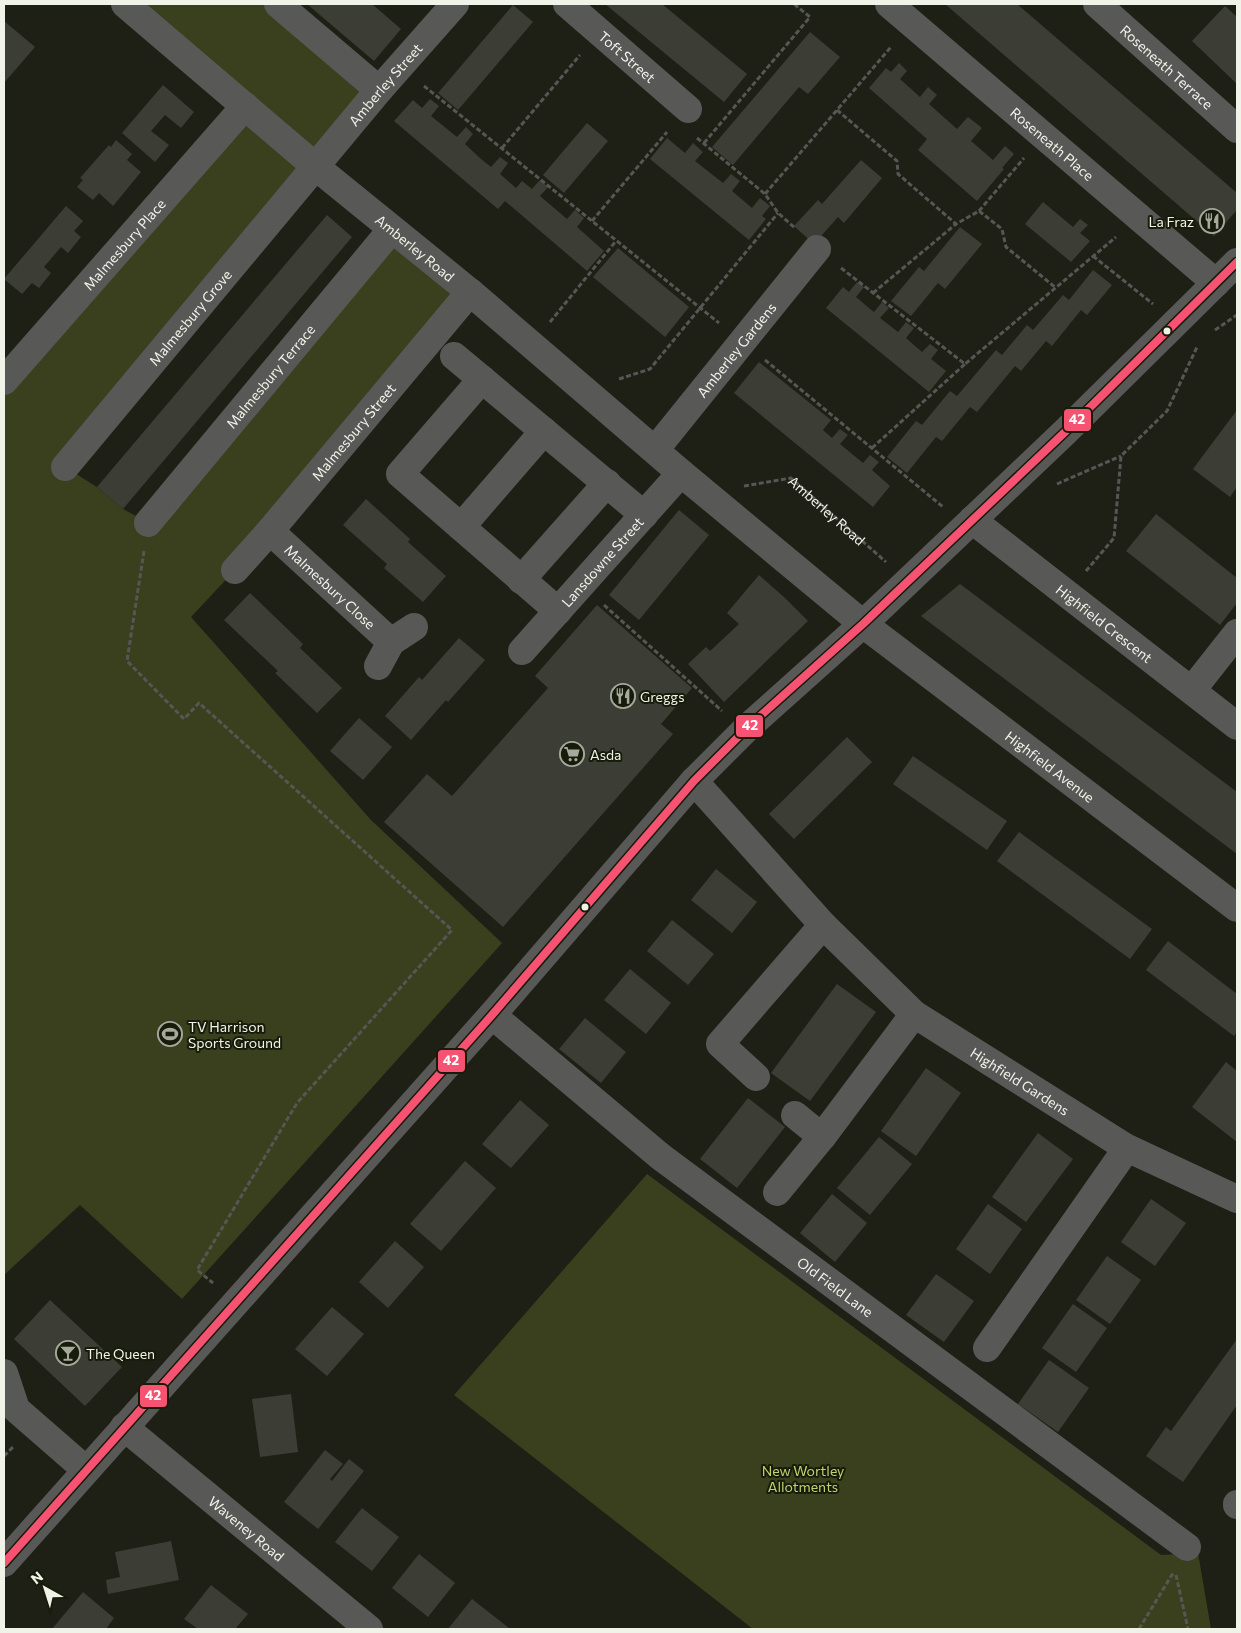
<svg xmlns="http://www.w3.org/2000/svg" width="1241" height="1633" font-family="Commissioner,sans-serif">
  <style>
    .green { fill: #3a401d }
    .building { fill: #3c3e35 }
    .lines { fill: none; stroke-linecap: round; stroke-linejoin: round }
    .path { stroke: #565754; stroke-width: 3; stroke-dasharray: 5 2.5; stroke-linecap: butt }
    .minor { stroke: #585857; stroke-width: 28 }
    .bus-1-casing { stroke: #171b09; stroke-width: 11 }
    .bus-1 { stroke: #f65372; stroke-width: 8 }
    .bus-dot { fill: #f0f3e7; stroke: #171b09; stroke-width: 2 }
    .labels { text-anchor: middle; dominant-baseline: central; stroke-width: 4; stroke-linejoin: round; paint-order: stroke }
    .street-label { font-size: 14px; fill: #f0f3e7; stroke: #171b09 }
    .poi-label { font-size: 14px; fill: #f0f3e7; stroke: #171b09; text-anchor: start }
    .park-label { font-size: 14px; fill: #c0d46d; stroke: #171b09 }
    .line-badge { stroke: #171b09; stroke-width: 2 }
    .badge-label { font-size: 14px; text-anchor: middle; font-weight: bold; fill: #fff }
  </style>
  <rect width="100%" height="100%" fill="#1e2016"/>
  <!-- green -->
  <g class="green">
    <polygon points="125,4 278,4 379,90 65,467 97,487 123,509 149,523 392,229 470,292 235,570 191,617 371,820 502,943 182,1299 80,1205 4,1275 4,381 245,106"/>
    <polygon points="647,1174 1161,1555 1198,1553 1211,1629 753,1629 454,1395"/>
  </g>
  <!-- building -->
  <g class="building">
    <polygon points="307,4 372,4 401,29 374,61"/>
    <polygon points="605,4 662,4 747,74 724,102"/>
    <polygon points="945,4 1017,4 1237,193 1237,210 1214,236"/>
    <polygon points="513,5 533,22 458,110 438,93"/>
    <polygon points="1225,6 1237,17 1237,84 1192,41"/>
    <polygon points="4,21 35,47 4,83"/>
    <polygon points="810,32 840,57 808,94 799,87 733,165 712,147"/>
    <polygon points="899,63 907,71 900,79 920,97 928,87 937,95 929,104 957,129 968,117 982,128 971,141 993,160 1005,146 1014,154 1002,168 1004,169 977,201 918,150 927,139 869,88 886,68 891,72"/>
    <polygon points="163,85 194,112 181,128 165,115 151,131 169,145 155,162 122,133"/>
    <polygon points="430,99 439,106 431,116 457,137 466,127 473,134 465,144 481,159 491,167 500,157 508,163 500,174 516,188 522,181 532,189 540,180 548,187 540,196 567,219 575,210 584,218 577,227 604,251 587,271 505,201 498,209 394,121 413,100 422,108"/>
    <polygon points="587,123 608,141 564,193 543,175"/>
    <polygon points="667,138 685,153 693,143 703,152 695,161 723,183 731,174 740,181 732,191 752,208 760,198 770,206 762,216 766,219 749,240 650,159"/>
    <polygon points="116,140 132,154 127,160 141,172 113,206 99,193 93,200 77,187 83,180 80,178 109,145 111,147"/>
    <polygon points="861,160 882,178 844,223 838,217 814,244 794,226 818,200 822,204"/>
    <polygon points="1043,202 1073,227 1080,219 1088,225 1080,233 1090,241 1071,262 1025,224"/>
    <polygon points="66,206 83,221 74,231 81,237 68,253 61,247 44,267 51,273 39,288 32,283 22,294 4,279"/>
    <polygon points="327,215 352,237 123,509 97,487"/>
    <polygon points="960,227 982,244 945,289 938,283 911,316 891,301 919,267 924,271"/>
    <polygon points="618,248 689,307 665,337 593,277"/>
    <polygon points="1093,270 1112,285 1087,315 1081,310 1052,346 1046,341 1021,371 1015,366 977,412 970,407 942,441 936,437 907,473 887,457 916,421 922,425 950,391 957,396 996,350 1002,355 1027,325 1033,330 1063,295 1069,300"/>
    <polygon points="857,282 864,287 856,297 869,308 874,312 882,302 889,308 880,318 898,332 906,322 914,328 906,338 922,352 930,344 938,350 931,359 946,371 929,392 826,308 843,287 849,292"/>
    <polygon points="759,362 831,420 823,430 832,438 840,429 848,435 840,444 863,463 870,455 879,462 872,470 890,486 873,507 734,393"/>
    <polygon points="1237,410 1237,487 1230,497 1193,469"/>
    <polygon points="366,499 410,539 408,542 446,576 423,602 384,568 387,564 343,525"/>
    <polygon points="679,510 709,535 639,620 609,595"/>
    <polygon points="1156,514 1237,578 1237,603 1220,625 1126,551"/>
    <polygon points="759,575 784,597 808,621 724,702 688,664 706,647 710,651 739,624 727,613"/>
    <polygon points="960,584 1237,792 1237,854 921,616"/>
    <polygon points="250,593 303,644 300,648 342,688 317,713 275,673 278,671 224,620"/>
    <polygon points="597,605 692,688 661,724 673,734 503,927 384,822 427,774 452,796 548,688 535,676"/>
    <polygon points="459,638 485,660 448,702 446,700 411,740 385,716 419,677 422,680"/>
    <polygon points="359,718 392,747 363,780 330,751"/>
    <polygon points="847,737 872,762 794,839 769,814"/>
    <polygon points="913,756 1007,821 987,850 893,784"/>
    <polygon points="1019,832 1152,929 1130,959 997,861"/>
    <polygon points="716,869 757,902 732,933 691,900"/>
    <polygon points="672,920 714,954 688,985 647,951"/>
    <polygon points="1168,941 1237,994 1237,1032 1234,1036 1146,970"/>
    <polygon points="630,969 671,1003 646,1034 604,1000"/>
    <polygon points="837,984 876,1012 810,1101 771,1073"/>
    <polygon points="585,1018 626,1052 601,1083 559,1049"/>
    <polygon points="1226,1062 1237,1071 1237,1142 1192,1107"/>
    <polygon points="926,1068 961,1093 916,1156 881,1131"/>
    <polygon points="748,1098 785,1127 737,1188 700,1159"/>
    <polygon points="520,1100 549,1125 511,1168 482,1144"/>
    <polygon points="1038,1133 1073,1159 1026,1222 992,1197"/>
    <polygon points="879,1137 912,1164 870,1215 837,1188"/>
    <polygon points="465,1161 496,1188 441,1251 410,1224"/>
    <polygon points="832,1194 867,1223 835,1262 800,1233"/>
    <polygon points="1151,1199 1186,1223 1155,1266 1121,1242"/>
    <polygon points="988,1204 1022,1229 990,1274 956,1249"/>
    <polygon points="395,1241 424,1267 388,1308 359,1282"/>
    <polygon points="1107,1256 1141,1280 1110,1324 1076,1300"/>
    <polygon points="936,1274 974,1301 944,1342 906,1315"/>
    <polygon points="50,1300 122,1367 85,1406 14,1339"/>
    <polygon points="1073,1304 1107,1328 1076,1372 1042,1348"/>
    <polygon points="332,1307 364,1334 327,1376 295,1349"/>
    <polygon points="1237,1339 1237,1405 1183,1482 1146,1456 1166,1427 1171,1431"/>
    <polygon points="1049,1360 1089,1388 1058,1432 1018,1404"/>
    <polygon points="291,1394 298,1452 260,1457 252,1399"/>
    <polygon points="325,1450 343,1464 330,1479 332,1481 349,1459 364,1471 318,1529 284,1502"/>
    <polygon points="362,1508 399,1537 372,1571 335,1542"/>
    <polygon points="171,1541 179,1580 108,1594 106,1580 120,1577 115,1552"/>
    <polygon points="419,1554 455,1583 428,1617 392,1588"/>
    <polygon points="211,1585 248,1614 235,1629 198,1629 184,1619"/>
    <polygon points="83,1592 114,1618 106,1629 52,1629"/>
    <polygon points="472,1599 509,1628 508,1629 448,1629"/>
  </g>
  <g class="lines">
    <!-- path -->
    <g class="path">
      <polyline points="424,86 719,323"/>
      <polyline points="837,110 897,161 898,174 956,224 979,211 1002,229 1006,247 1056,288"/>
      <polyline points="697,138 765,194 778,213 795,228"/>
      <polyline points="704,143 810,17 794,4"/>
      <polyline points="502,148 580,55"/>
      <polyline points="765,194 891,47"/>
      <polyline points="979,211 1024,158"/>
      <polyline points="592,221 667,132"/>
      <polyline points="1093,256 1153,304"/>
      <polyline points="841,268 965,364 1116,237"/>
      <polyline points="873,293 956,224"/>
      <polyline points="550,322 616,241"/>
      <polyline points="1215,330 1237,315"/>
      <polyline points="765,360 943,507"/>
      <polyline points="619,379 650,369 778,213"/>
      <polyline points="872,448 965,364"/>
      <polyline points="1057,484 1121,456"/>
      <path id="s1" d="M744,486l47,-8 95,84"/>
      <polyline points="144,551 127,661 184,719 199,703 452,930 297,1103 197,1270 213,1283"/>
      <polyline points="1086,571 1114,538 1121,456 1167,411 1197,347"/>
      <polyline points="604,605 722,711"/>
      <polyline points="4,1456 14,1446"/>
      <polyline points="1176,1575 1188,1629"/>
      <polyline points="1139,1629 1173,1573"/>
    </g>
    <!-- minor -->
    <g class="minor">
      <path id="s2" d="M125,4l191,163 154,125 211,181 182,151 374,284"/>
      <polyline points="278,4 379,90"/>
      <path id="s3" d="M567,4l121,105"/>
      <path id="s4" d="M889,4l327,279"/>
      <path id="s5" d="M1097,4l140,125"/>
      <polyline points="454,356 644,515"/>
      <polyline points="482,379 400,474 558,611"/>
      <path id="s6" d="M4,381l241,-275"/>
      <path id="s7" d="M655,450l162,-201"/>
      <path id="s8" d="M65,467l314,-377 76,-86"/>
      <path id="s9" d="M972,520l265,206"/>
      <path id="s10" d="M148,523l244,-294"/>
      <polyline points="461,527 544,431"/>
      <path id="s11" d="M270,531l121,111"/>
      <path id="s12" d="M235,570l35,-39 200,-239"/>
      <polyline points="521,580 607,483"/>
      <path id="s13" d="M522,651l159,-178"/>
      <polyline points="378,666 391,642 414,627"/>
      <polyline points="1192,690 1237,633"/>
      <path id="s14" d="M694,781l129,144 91,89 213,134 110,51"/>
      <path id="s15" d="M492,1015l169,142 526,390"/>
      <polyline points="756,1077 720,1044 823,925"/>
      <polyline points="795,1115 822,1137 914,1014"/>
      <polyline points="777,1192 822,1137"/>
      <polyline points="987,1348 1127,1148"/>
      <polyline points="4,1373 16,1409 86,1470"/>
      <path id="s16" d="M124,1427l245,202"/>
      <polyline points="1237,1505 1237,1504"/>
      <polyline points="4,1563 492,1015 694,781 748,727 863,624 1065,432 1237,262"/>
    </g>
    <defs>
      <polyline id="bus-1" points="4,1563 492,1015 694,781 748,727 863,624 1065,432 1237,262"/>
    </defs>
    <!-- bus-1 casing -->
    <use href="#bus-1" class="bus-1-casing"/>
    <!-- bus-1 -->
    <use href="#bus-1" class="bus-1"/>
  </g>
  <!-- icons -->
  <defs>
    <symbol id="restaurant-ring" viewBox="-11 -11 22 22"><circle r="9.5" fill="#171b09" stroke="#a6a99e" stroke-width="1.5"/><path d="M-5-6h1v4h1v-4h1v4h1v-4h1v5L-1.5 .5V6h-2V.5L-5-1ZM5-6V6H3V1.5H1.5Q1.5-4 5-6Z" fill="#a6a99e"/></symbol>
    <symbol id="supermarket-ring" viewBox="-11 -11 22 22"><circle r="9.5" fill="#171b09" stroke="#a6a99e" stroke-width="1.5"/><path d="M-6-5.5h2.5l.6 2H6L4.5 2H-2.5L-4.4-4H-6ZM-1.5 3.2a1.3 1.3 0 1 0 .1 0ZM3 3.2a1.3 1.3 0 1 0 .1 0Z" fill="#a6a99e"/></symbol>
    <symbol id="stadium-ring" viewBox="-11 -11 22 22"><circle r="9.5" fill="#171b09" stroke="#a6a99e" stroke-width="1.5"/><path d="M0-5a6.5 5 0 1 0 0 10a6.5 5 0 1 0 0-10ZM-3.5-1.8h7v3.6h-7Z" fill="#a6a99e"/></symbol>
    <symbol id="bar-ring" viewBox="-11 -11 22 22"><circle r="9.5" fill="#171b09" stroke="#a6a99e" stroke-width="1.5"/><path d="M-6-5H6L.8 .8V4.5H3.5V6h-7V4.5H-.8V.8Z" fill="#a6a99e"/></symbol>
  </defs>
  <g fill-rule="evenodd">
    <use href="#restaurant-ring" x="1198" y="207" width="28" height="28"/>
    <use href="#restaurant-ring" x="609" y="682" width="28" height="28"/>
    <use href="#supermarket-ring" x="558" y="740" width="28" height="28"/>
    <use href="#stadium-ring" x="156" y="1020" width="28" height="28"/>
    <use href="#bar-ring" x="54" y="1339" width="28" height="28"/>
  </g>
  <!-- markers -->
  <g class="bus-dot">
    <circle cx="1167" cy="331" r="4.5"/>
    <circle cx="585" cy="907" r="4.5"/>
  </g>
  <g class="labels">
    <!-- street labels -->
    <g class="street-label">
      <text stroke="none"><textPath href="#s3" startOffset="80">Toft Street</textPath></text>
      <text stroke="none"><textPath href="#s5" startOffset="94">Roseneath Terrace</textPath></text>
      <text stroke="none"><textPath href="#s8" startOffset="499">Amberley Street</textPath></text>
      <text stroke="none"><textPath href="#s4" startOffset="215">Roseneath Place</textPath></text>
      <text stroke="none"><textPath href="#s6" startOffset="182">Malmesbury Place</textPath></text>
      <text stroke="none"><textPath href="#s2" startOffset="379">Amberley Road</textPath></text>
      <text stroke="none"><textPath href="#s8" startOffset="195">Malmesbury Grove</textPath></text>
      <text stroke="none"><textPath href="#s7" startOffset="129">Amberley Gardens</textPath></text>
      <text stroke="none"><textPath href="#s10" startOffset="191">Malmesbury Terrace</textPath></text>
      <text stroke="none"><textPath href="#s12" startOffset="182">Malmesbury Street</textPath></text>
      <text stroke="none"><textPath href="#s1" startOffset="96">Amberley Road</textPath></text>
      <text stroke="none"><textPath href="#s13" startOffset="120">Lansdowne Street</textPath></text>
      <text stroke="none"><textPath href="#s11" startOffset="82">Malmesbury Close</textPath></text>
      <text stroke="none"><textPath href="#s9" startOffset="168">Highfield Crescent</textPath></text>
      <text stroke="none"><textPath href="#s2" startOffset="1199">Highfield Avenue</textPath></text>
      <text stroke="none"><textPath href="#s14" startOffset="446">Highfield Gardens</textPath></text>
      <text stroke="none"><textPath href="#s15" startOffset="438">Old Field Lane</textPath></text>
      <text stroke="none"><textPath href="#s16" startOffset="159">Waveney Road</textPath></text>
    </g>
    <!-- poi labels -->
    <g class="poi-label">
      <text x="1194" y="221" text-anchor="end">La Fraz</text>
      <text x="640" y="696">Greggs</text>
      <text x="590" y="754">Asda</text>
      <text x="188" y="1026">TV Harrison<tspan x="188" dy="16">Sports Ground</tspan></text>
      <text x="86" y="1353">The Queen</text>
    </g>
    <!-- park labels -->
    <g class="park-label">
      <text x="803" y="1470">New Wortley<tspan x="803" dy="16">Allotments</tspan></text>
    </g>
  </g>
  <g class="line-badge">
    <rect x="1063" y="408" width="29" height="24" rx="5" fill="#f65372"/>
    <rect x="735" y="714" width="29" height="24" rx="5" fill="#f65372"/>
    <rect x="437" y="1049" width="29" height="24" rx="5" fill="#f65372"/>
    <rect x="139" y="1384" width="29" height="24" rx="5" fill="#f65372"/>
  </g>
  <g class="badge-label">
    <text x="1077" y="424">42</text>
    <text x="750" y="730">42</text>
    <text x="451" y="1065">42</text>
    <text x="153" y="1400">42</text>
  </g>
  <!-- border -->
  <rect width="1241" height="1633" fill="none" stroke="#f0f3e7" stroke-width="10"/>
  <!-- north arrow -->
  <g transform="translate(45 1588) rotate(321)" stroke="#171b09" stroke-width="4" paint-order="stroke">
  <path d="M0-4L9 19L0 12L-9 19Z" fill="#f0f3e7"/>
  <text y="-8" font-size="14" font-weight="bold" text-anchor="middle" fill="#f0f3e7">N</text>
  </g>
</svg>
